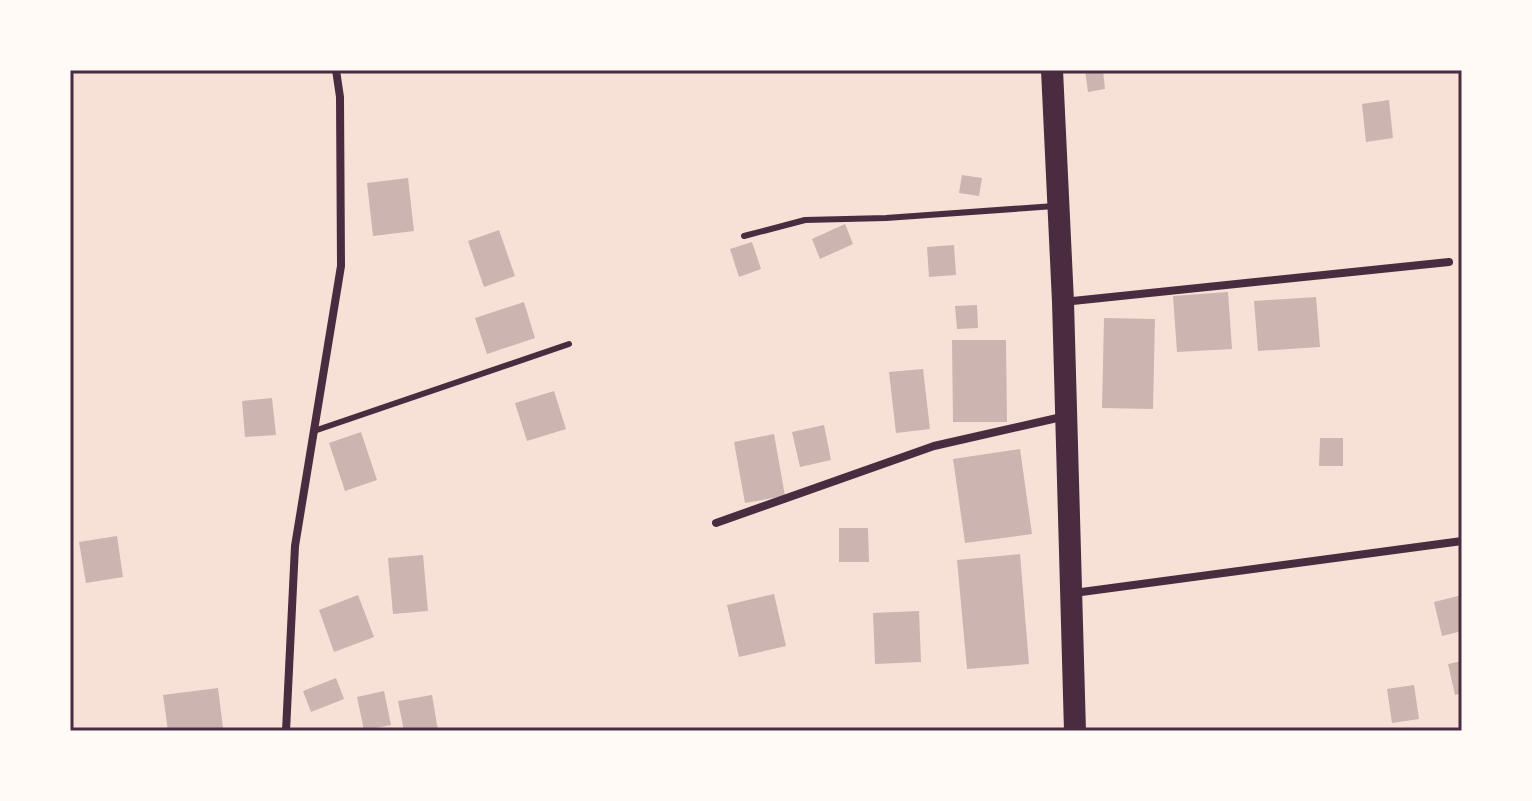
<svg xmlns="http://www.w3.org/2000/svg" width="1532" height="801" font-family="Manrope,sans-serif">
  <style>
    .building { fill: #ccb4b1 }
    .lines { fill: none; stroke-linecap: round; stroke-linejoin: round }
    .service { stroke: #4a2c40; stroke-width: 6 }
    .minor { stroke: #4a2c40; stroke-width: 8 }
    .trunk { stroke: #4a2c40; stroke-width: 22 }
    .neatline { fill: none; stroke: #4a2c40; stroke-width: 3 }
  </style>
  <rect width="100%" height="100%" fill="#f7e1d7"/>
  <!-- building -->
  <g class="building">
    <polygon points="1085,70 1103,70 1105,89 1088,92"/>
    <polygon points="1389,100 1393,138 1366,142 1362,104"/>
    <polygon points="962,175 982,178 979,196 959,193"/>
    <polygon points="408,178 414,231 373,236 367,183"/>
    <polygon points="845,224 853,244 820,259 812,239"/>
    <polygon points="499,230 515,276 484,287 468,241"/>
    <polygon points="752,242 761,269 739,277 730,249"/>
    <polygon points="954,245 956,275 929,277 927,247"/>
    <polygon points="1228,292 1232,349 1177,352 1173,296"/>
    <polygon points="1316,297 1320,347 1258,351 1254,301"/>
    <polygon points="524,302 535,338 487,354 475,318"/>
    <polygon points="977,305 978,328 957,329 955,306"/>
    <polygon points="1104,318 1155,319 1153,409 1102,408"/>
    <polygon points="952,340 1006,340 1007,422 953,422"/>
    <polygon points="923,369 930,429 896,433 889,372"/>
    <polygon points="554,391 566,429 527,441 515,403"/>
    <polygon points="272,398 276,435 245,437 242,401"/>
    <polygon points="824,425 831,460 800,467 792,432"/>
    <polygon points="361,432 377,480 345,491 329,443"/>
    <polygon points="774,434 785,496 745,503 734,442"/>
    <polygon points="1320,438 1343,438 1343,466 1319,466"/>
    <polygon points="1020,449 1032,534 965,543 953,459"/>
    <polygon points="839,528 868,528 869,562 839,562"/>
    <polygon points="117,536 123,577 86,583 79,542"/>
    <polygon points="1020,554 1029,664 967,669 957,560"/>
    <polygon points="423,555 428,611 393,614 388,558"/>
    <polygon points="774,594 786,646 739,657 727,605"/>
    <polygon points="358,595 374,637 334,652 319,610"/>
    <polygon points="1462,595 1462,631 1442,636 1434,602"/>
    <polygon points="919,611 921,662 875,664 873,613"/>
    <polygon points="1462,661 1462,693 1455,695 1448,664"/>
    <polygon points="336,678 344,699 311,712 303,691"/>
    <polygon points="1414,685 1419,719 1392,723 1387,689"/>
    <polygon points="218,688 223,728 196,731 168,731 163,695"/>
    <polygon points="384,691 391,725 364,730 357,697"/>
    <polygon points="432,695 438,731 404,731 398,701"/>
  </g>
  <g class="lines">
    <!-- service -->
    <g class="service">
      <polyline points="744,236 805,220 886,218 1055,206"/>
      <polyline points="314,431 569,344"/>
    </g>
    <!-- minor -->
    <g class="minor">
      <polyline points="1063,302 1449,262"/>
      <polyline points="716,523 934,446 1066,416"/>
      <polyline points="1074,593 1462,541"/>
      <polyline points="286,731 295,546 341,266 340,97 336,70"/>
    </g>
    <!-- trunk -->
    <polyline class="trunk" points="1052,70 1063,302 1075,731"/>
  </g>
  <!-- border -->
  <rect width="1532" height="801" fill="none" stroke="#fffaf5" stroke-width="144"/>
  <rect x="72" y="72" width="1388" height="657" class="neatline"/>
</svg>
